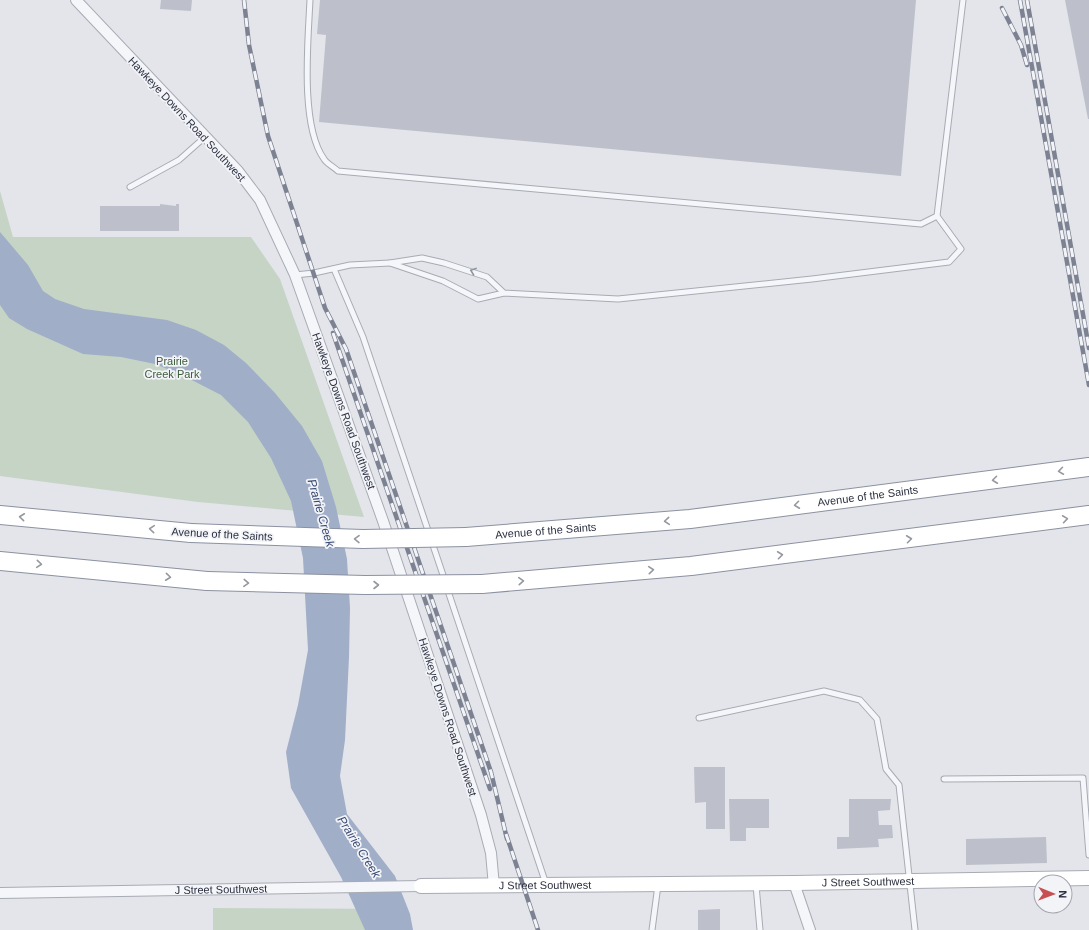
<svg xmlns="http://www.w3.org/2000/svg" width="1089" height="930" font-family="Arial,sans-serif">
  <style>
    .green { fill: #c6d4c5 }
    .water { fill: #a0aec8 }
    .building { fill: #bdc0ca }
    .lines { fill: none; stroke-linecap: round; stroke-linejoin: round }
    .lane-casing { stroke: #a8abb4; stroke-width: 7 }
    .street-casing { stroke: #a8abb4; stroke-width: 12 }
    .secondary-casing { stroke: #a8abb4; stroke-width: 16 }
    .highway-casing { stroke: #8b91a0; stroke-width: 20 }
    .lane { stroke: #f5f6f9; stroke-width: 5 }
    .street { stroke: #f5f6f9; stroke-width: 10 }
    .secondary { stroke: #fff; stroke-width: 14 }
    .highway { stroke: #fff; stroke-width: 18 }
    .rail-casing { stroke: #7d8293; stroke-width: 4.5 }
    .rail { stroke: #f3f4f8; stroke-width: 3; stroke-dasharray: 9; stroke-linecap: butt }
    .highway-bridge-casing { stroke: #8b91a0; stroke-width: 20; stroke-linecap: butt }
    .highway-bridge { stroke: #fff; stroke-width: 18 }
    .oneway { stroke: #90949d }
    .oneway2 { stroke: #9698a0 }
    .labels { text-anchor: middle; dominant-baseline: central; stroke-width: 3.5; stroke-linejoin: round; paint-order: stroke }
    .street-label { font-size: 11px; fill: #2c3141; stroke: #f3f4f8 }
    .park-label { font-size: 11px; fill: #3c5c3a; stroke: #f3f4f8 }
    .water-label { font-size: 12px; font-style: italic; fill: #384a73; stroke: #f3f4f8 }
  </style>
  <rect width="100%" height="100%" fill="#e3e5ea"/>
  <!-- green -->
  <g class="green">
    <polygon points="0,191 13,237 251,237 280,279 364,517 198,502 0,476"/>
    <polygon points="213,908 400,909 405,930 213,930"/>
  </g>
  <!-- water -->
  <polygon class="water" points="0,232 28,265 43,291 55,299 84,309 167,320 196,330 224,345 246,363 275,393 302,426 322,461 336,507 347,559 350,608 349,657 345,740 340,776 347,814 395,876 410,914 413,930 365,930 341,877 291,788 286,752 298,705 308,650 303,558 291,501 271,458 248,422 221,395 182,375 155,364 121,357 83,354 27,329 9,318 0,305"/>
  <!-- building -->
  <g class="building">
    <polygon points="161,0 192,0 191,11 160,9"/>
    <polygon points="320,0 916,0 901,176 319,122 326,35 317,34"/>
    <polygon points="1065,0 1089,0 1089,119 1088,119"/>
    <polygon points="160,204 176,206 176,204 179,204 179,231 100,231 100,206 160,206"/>
    <polygon points="694,767 725,767 725,829 706,829 706,802 695,803"/>
    <polygon points="729,799 769,799 769,828 746,828 746,841 730,841"/>
    <polygon points="849,799 891,799 890,810 878,811 879,825 892,825 893,838 878,839 879,847 837,849 837,837 849,837"/>
    <polygon points="1046,837 1047,863 966,865 966,839"/>
    <polygon points="720,909 720,930 698,930 698,910"/>
  </g>
  <g class="lines">
    <defs>
      <g id="lane">
        <path d="M310,0c-2,41 -10,126 14,159 3,5 10,8 14,12l583,53 16,-8 26,-216"/>
        <polyline points="130,187 179,160 205,137"/>
        <polyline points="334,269 363,337 445,581"/>
        <polyline points="295,275 314,273 350,265 390,263"/>
        <polyline points="504,293 487,277 444,263 422,258 390,263 443,281 478,299 504,293 618,299 812,279 949,262 961,249 937,216"/>
        <polyline points="447,588 546,884"/>
        <polyline points="699,718 824,691 860,700 877,719 886,769 899,785 915,930"/>
        <polyline points="944,779 1083,778 1089,855"/>
        <polyline points="756,885 760,930"/>
        <polyline points="652,930 658,885"/>
      </g>
      <g id="street">
        <polyline points="76,0 238,171 260,200 295,275 383,521 481,815 491,853 494,886"/>
        <polyline points="794,883 810,930"/>
        <path id="s1" d="M0,893l421,-7"/>
      </g>
      <g id="secondary">
        <path id="s2" d="M421,886l373,-3 295,-5"/>
      </g>
      <g id="highway">
        <polyline points="0,515 191,533"/>
        <path id="s3" d="M466,537l224,-18 399,-52"/>
        <polyline points="0,561 207,581"/>
        <polyline points="482,584 691,566 1089,515"/>
      </g>
    </defs>
    <!-- lane casing -->
    <use href="#lane" class="lane-casing"/>
    <!-- street casing -->
    <use href="#street" class="street-casing"/>
    <!-- secondary casing -->
    <use href="#secondary" class="secondary-casing"/>
    <!-- highway casing -->
    <use href="#highway" class="highway-casing"/>
    <!-- lane -->
    <use href="#lane" class="lane"/>
    <!-- street -->
    <use href="#street" class="street"/>
    <!-- secondary -->
    <use href="#secondary" class="secondary"/>
    <!-- highway -->
    <use href="#highway" class="highway"/>
    <defs>
      <g id="rail">
        <polyline points="244,0 249,45 268,136 325,308 346,349 491,772 507,839"/>
        <polyline points="1020,0 1089,385"/>
        <polyline points="1027,0 1089,348"/>
        <polyline points="1002,8 1021,45 1027,65"/>
        <polyline points="333,333 490,789"/>
        <polyline points="506,834 538,930"/>
      </g>
    </defs>
    <!-- rail casing -->
    <use href="#rail" class="rail-casing"/>
    <!-- rail -->
    <use href="#rail" class="rail"/>
    <defs>
      <g id="highway-bridge">
        <polyline points="191,533 363,539 466,537"/>
        <polyline points="207,581 365,585 482,584"/>
      </g>
    </defs>
    <!-- highway-bridge casing -->
    <use href="#highway-bridge" class="highway-bridge-casing"/>
    <!-- highway-bridge -->
    <use href="#highway-bridge" class="highway-bridge"/>
  </g>
  <!-- one-way arrows -->
  <defs><path id="oneway-chevron" d="M-2-3.5L2.5 0L-2 3.5" fill="none" stroke-width="1.6" stroke-linecap="round" stroke-linejoin="round"/></defs>
  <use class="oneway" href="#oneway-chevron" transform="translate(473 271) rotate(-160)"/>
  <g class="oneway2">
    <use href="#oneway-chevron" transform="translate(1061 471) rotate(172)"/>
    <use href="#oneway-chevron" transform="translate(995 480) rotate(173)"/>
    <use href="#oneway-chevron" transform="translate(797 505) rotate(173)"/>
    <use href="#oneway-chevron" transform="translate(22 517) rotate(-174)"/>
    <use href="#oneway-chevron" transform="translate(1065 519) rotate(-8)"/>
    <use href="#oneway-chevron" transform="translate(667 521) rotate(175)"/>
    <use href="#oneway-chevron" transform="translate(152 529) rotate(-175)"/>
    <use href="#oneway-chevron" transform="translate(357 539) rotate(-179)"/>
    <use href="#oneway-chevron" transform="translate(909 539) rotate(-7)"/>
    <use href="#oneway-chevron" transform="translate(780 555) rotate(-7)"/>
    <use href="#oneway-chevron" transform="translate(39 564) rotate(5)"/>
    <use href="#oneway-chevron" transform="translate(651 570) rotate(-5)"/>
    <use href="#oneway-chevron" transform="translate(168 577) rotate(6)"/>
    <use href="#oneway-chevron" transform="translate(521 581) rotate(-4)"/>
    <use href="#oneway-chevron" transform="translate(246 583) rotate(3)"/>
    <use href="#oneway-chevron" transform="translate(376 585)"/>
  </g>
  <g class="labels">
    <!-- street labels -->
    <g class="street-label">
      <text transform="translate(187 119) rotate(47)">Hawkeye Downs Road Southwest</text>
      <text transform="translate(344 411) rotate(70)">Hawkeye Downs Road Southwest</text>
      <text stroke="none"><textPath href="#s3" startOffset="404">Avenue of the Saints</textPath></text>
      <text stroke="none"><textPath href="#s3" startOffset="80">Avenue of the Saints</textPath></text>
      <text transform="translate(222 534) rotate(3)">Avenue of the Saints</text>
      <text transform="translate(448 717) rotate(72)">Hawkeye Downs Road Southwest</text>
      <text stroke="none"><textPath href="#s2" startOffset="447">J Street Southwest</textPath></text>
      <text stroke="none"><textPath href="#s2" startOffset="124">J Street Southwest</textPath></text>
      <text stroke="none"><textPath href="#s1" startOffset="221">J Street Southwest</textPath></text>
    </g>
    <!-- park labels -->
    <g class="park-label">
      <text x="172" y="361">Prairie<tspan x="172" dy="13">Creek Park</tspan></text>
    </g>
    <!-- water labels -->
    <g class="water-label">
      <text transform="translate(321 513) rotate(74)">Prairie Creek</text>
      <text transform="translate(359 847) rotate(58)">Prairie Creek</text>
    </g>
  </g>
  <!-- north arrow -->
  <g transform="translate(1053 894) rotate(91)"><circle r="19" fill="#f3f4f8" stroke="#a3a6af"/>
  <path d="M0-3L7 15L0 10L-7 15Z" fill="#c75152"/>
  <text y="-6" font-size="11" font-weight="bold" text-anchor="middle" fill="#2c3141">N</text>
  </g>
</svg>
